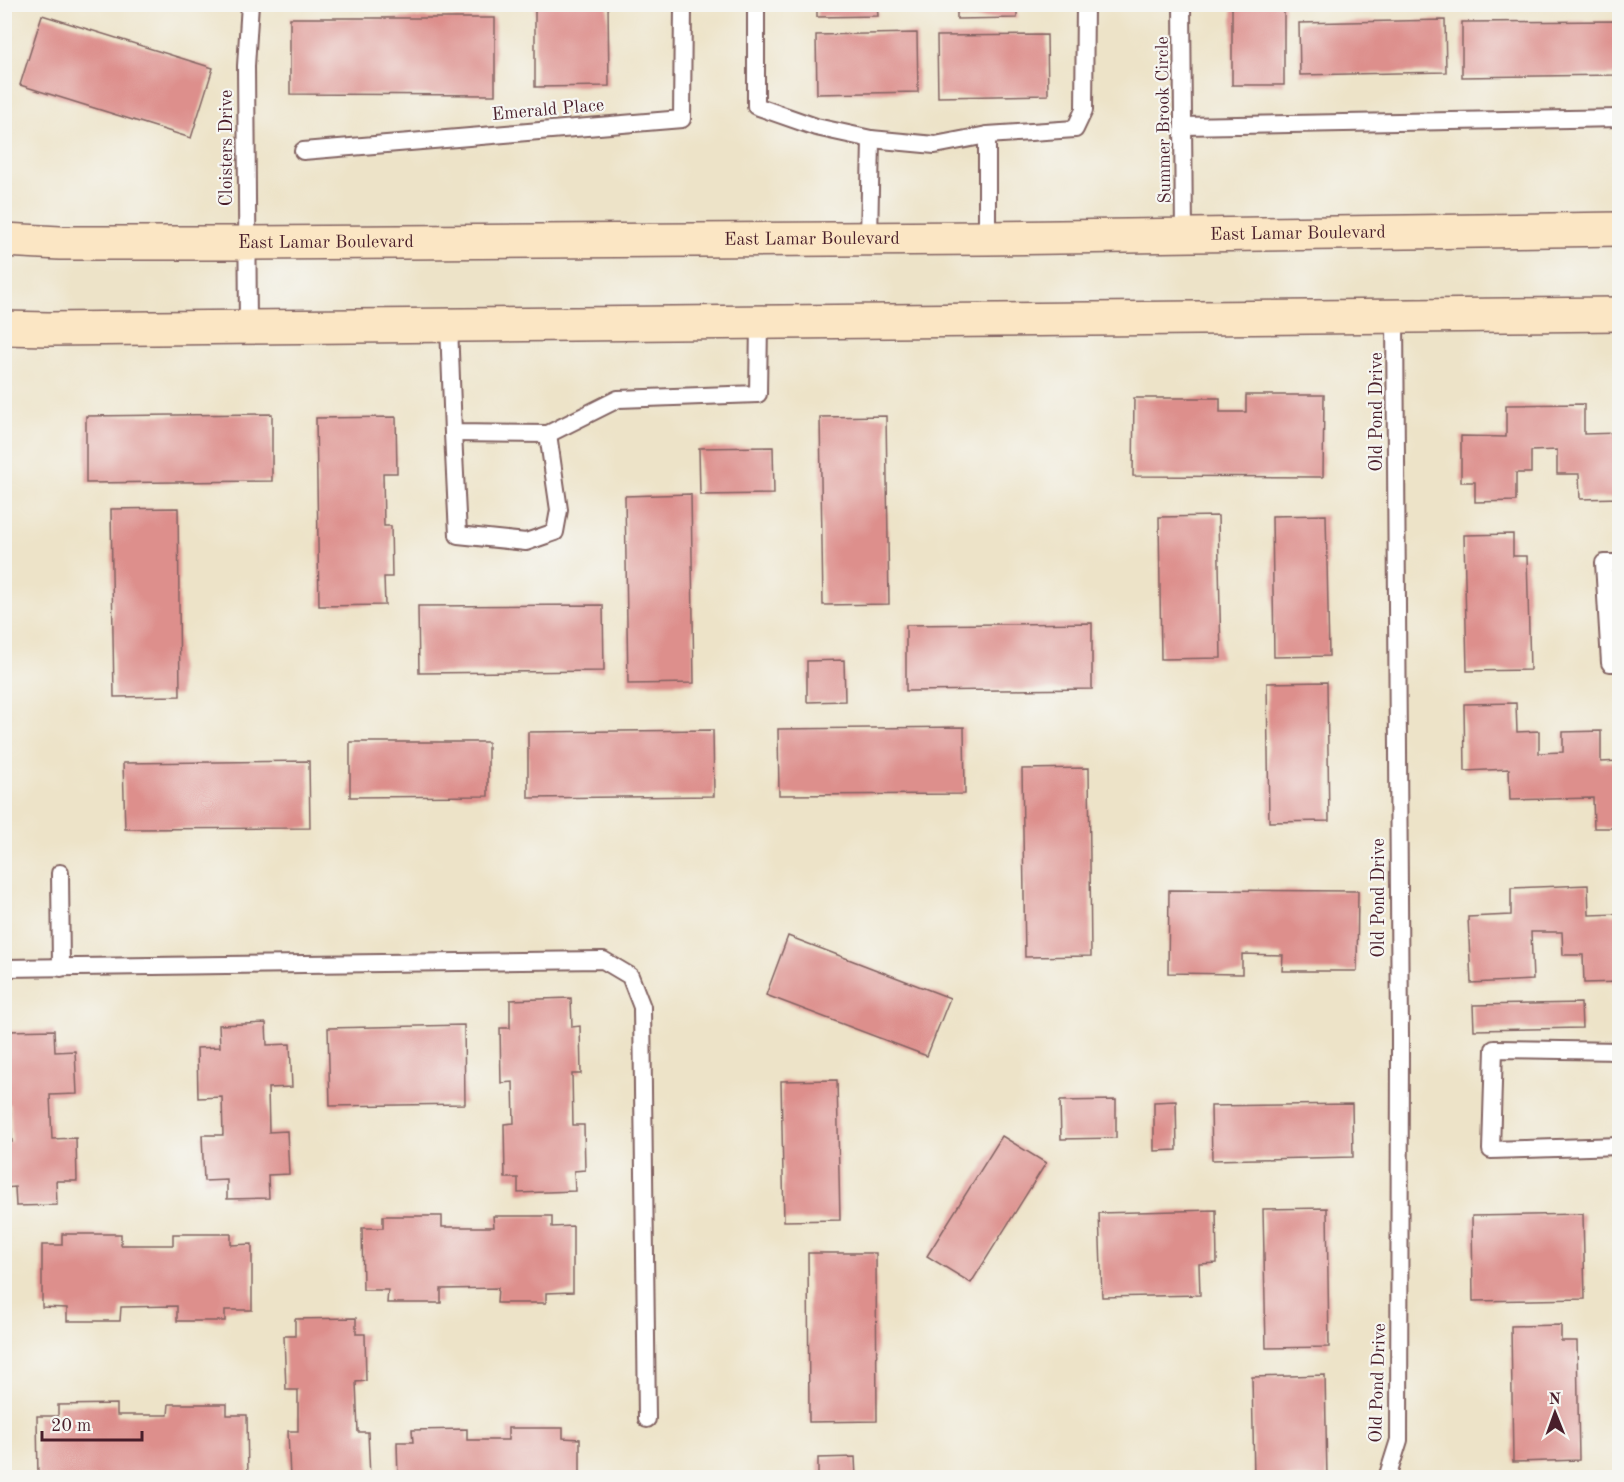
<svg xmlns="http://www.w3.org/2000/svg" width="1624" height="1482" font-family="'Old Standard TT',serif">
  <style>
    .built { fill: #f7cfd1 }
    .building { fill: #dd8f8c }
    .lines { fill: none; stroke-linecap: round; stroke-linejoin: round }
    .lane-casing { stroke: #836462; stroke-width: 20 }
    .secondary-casing { stroke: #836462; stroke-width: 36 }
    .lane { stroke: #fff; stroke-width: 16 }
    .secondary { stroke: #fbe6c4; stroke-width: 33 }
    .labels { text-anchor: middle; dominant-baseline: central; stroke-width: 4.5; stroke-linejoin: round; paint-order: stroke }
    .street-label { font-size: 18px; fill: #4a1f2b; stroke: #f6f6f2 }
  </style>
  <rect width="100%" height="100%" fill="#f6f6f2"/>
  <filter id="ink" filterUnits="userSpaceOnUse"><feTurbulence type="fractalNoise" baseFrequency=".0167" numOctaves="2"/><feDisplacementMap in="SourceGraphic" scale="12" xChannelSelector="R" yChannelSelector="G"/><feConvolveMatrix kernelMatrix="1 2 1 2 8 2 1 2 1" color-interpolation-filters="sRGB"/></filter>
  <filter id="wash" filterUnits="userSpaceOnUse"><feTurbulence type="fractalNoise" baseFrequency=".008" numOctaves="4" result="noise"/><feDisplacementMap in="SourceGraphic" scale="24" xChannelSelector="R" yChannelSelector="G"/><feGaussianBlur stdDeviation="1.35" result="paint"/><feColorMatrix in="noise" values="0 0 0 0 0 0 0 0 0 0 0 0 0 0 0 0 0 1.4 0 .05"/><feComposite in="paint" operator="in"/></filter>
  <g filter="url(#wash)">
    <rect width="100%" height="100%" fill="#ede3c8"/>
    <!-- built -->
    <polygon class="built" points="6,4 6,5 8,192 4,191 4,5"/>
    <g id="blocks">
      <!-- building -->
      <g class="building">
        <polygon points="535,4 608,4 609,86 535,87"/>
        <polygon points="817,4 877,4 878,16 817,17"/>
        <polygon points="957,4 1017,4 1017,18 957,19"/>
        <rect x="1232" y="4" width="52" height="81"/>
        <polygon points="1408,4 1432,4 1432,7 1409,7"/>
        <polygon points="42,15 213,68 191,138 20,85"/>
        <polygon points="290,18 495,18 495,95 290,94"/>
        <polygon points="1445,20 1446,72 1300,75 1299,23"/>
        <polygon points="1617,21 1617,75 1462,77 1462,22"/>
        <polygon points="917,33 918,92 817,94 816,35"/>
        <polygon points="1047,35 1048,95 938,97 937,36"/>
        <polygon points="1246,395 1324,395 1323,477 1133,476 1134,398 1220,398 1220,412 1246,412"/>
        <polygon points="1584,404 1584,434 1620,433 1620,498 1580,499 1579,474 1557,474 1557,450 1531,451 1531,473 1516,473 1516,501 1475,502 1475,482 1461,482 1461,436 1506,437 1506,405"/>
        <polygon points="272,414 272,481 86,483 86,416"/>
        <polygon points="886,416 889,604 823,605 820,417"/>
        <polygon points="396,417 397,473 383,473 384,526 391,526 392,577 384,577 385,605 319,606 316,418"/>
        <polygon points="773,447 774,494 700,495 699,448"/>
        <polygon points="691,494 694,683 628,684 625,496"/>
        <polygon points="178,508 180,696 114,697 111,509"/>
        <polygon points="1326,515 1329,656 1274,657 1272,516"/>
        <polygon points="1218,516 1221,658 1161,659 1159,517"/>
        <polygon points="1513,534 1513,556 1527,556 1530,670 1467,671 1464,535"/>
        <polygon points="603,605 604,671 419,673 418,606"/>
        <polygon points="1092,623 1092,689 906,691 906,625"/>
        <polygon points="844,660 845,701 807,702 807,661"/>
        <polygon points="1327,682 1329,821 1269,822 1267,683"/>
        <polygon points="1516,703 1517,732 1539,731 1539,753 1563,752 1563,732 1601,731 1601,762 1620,761 1620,828 1594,828 1593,798 1510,800 1509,769 1465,771 1464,704"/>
        <polygon points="964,727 965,794 779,795 778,729"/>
        <polygon points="713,730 714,796 528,798 528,732"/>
        <polygon points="350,742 488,742 488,796 350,797"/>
        <polygon points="309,761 310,828 125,829 123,763"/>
        <polygon points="1089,768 1091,956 1025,957 1022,769"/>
        <polygon points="1588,885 1589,915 1620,914 1620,982 1584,983 1583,955 1563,955 1562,932 1531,932 1533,980 1471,983 1468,917 1511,915 1511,888"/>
        <polygon points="1169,890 1358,891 1357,971 1282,971 1283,955 1242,954 1242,974 1168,973"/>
        <polygon points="788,936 950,998 927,1056 766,995"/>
        <polygon points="571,998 572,1027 580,1026 581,1074 572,1074 573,1125 584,1125 585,1170 574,1171 575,1191 518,1193 518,1178 505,1178 504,1124 514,1123 513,1082 501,1083 500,1028 510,1028 510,1000"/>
        <polygon points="1581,1003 1582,1028 1474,1030 1473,1005"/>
        <polygon points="266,1023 267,1045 290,1044 292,1087 268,1088 269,1132 287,1131 289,1174 268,1175 269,1198 227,1199 227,1180 204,1181 202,1135 223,1135 222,1097 198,1098 197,1048 220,1047 219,1025"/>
        <polygon points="464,1025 465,1104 330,1106 328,1028"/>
        <polygon points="54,1030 55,1052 75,1051 77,1094 50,1095 52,1139 76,1138 77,1181 56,1181 57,1205 16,1206 15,1187 4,1188 4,1142 12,1142 10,1104 4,1104 4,1054 8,1054 7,1031"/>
        <polygon points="837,1080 840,1220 784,1221 781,1081"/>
        <polygon points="1116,1100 1116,1138 1061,1139 1060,1101"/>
        <polygon points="1176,1101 1177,1150 1154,1151 1154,1102"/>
        <polygon points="1352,1104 1353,1157 1212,1160 1211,1106"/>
        <polygon points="1002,1136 1046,1163 971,1283 927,1256"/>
        <polygon points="1327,1208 1329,1347 1266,1348 1263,1209"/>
        <polygon points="1216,1210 1217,1263 1199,1264 1200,1295 1102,1297 1099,1213"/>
        <polygon points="1583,1214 1585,1299 1473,1301 1472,1216"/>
        <polygon points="383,1216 442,1216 442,1227 494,1227 493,1216 552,1216 552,1227 573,1226 573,1292 546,1293 546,1303 497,1303 498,1288 441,1289 441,1303 387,1303 388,1290 363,1290 362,1228 383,1228"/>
        <polygon points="62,1234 121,1234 121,1245 173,1245 173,1234 231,1234 231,1245 252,1244 252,1310 225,1310 225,1321 177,1321 177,1306 121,1307 120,1321 67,1321 67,1308 42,1307 42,1245 62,1245"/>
        <polygon points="808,1253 876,1253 877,1421 809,1422"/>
        <polygon points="356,1318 356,1334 365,1334 366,1381 356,1382 358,1432 368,1432 370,1478 290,1478 288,1431 298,1431 298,1390 286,1390 284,1336 295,1336 295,1319"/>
        <polygon points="1561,1325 1561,1341 1577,1341 1579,1460 1513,1462 1511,1326"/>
        <polygon points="1325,1375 1327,1478 1254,1478 1252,1377"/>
        <polygon points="117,1404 117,1415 168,1415 169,1404 227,1404 227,1415 247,1415 248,1478 38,1478 37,1416 58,1416 58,1405"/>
        <polygon points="508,1428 563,1428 563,1438 580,1439 580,1478 398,1478 397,1442 413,1442 412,1430 467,1429 467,1440 508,1440"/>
        <polygon points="855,1457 856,1478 818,1478 818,1458"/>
        <polygon points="903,1475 903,1478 867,1478 867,1476"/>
      </g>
    </g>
  </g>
  <g filter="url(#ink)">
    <use href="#blocks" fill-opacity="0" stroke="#836462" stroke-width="1.5"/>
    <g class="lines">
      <defs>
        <g id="lane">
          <polyline points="756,4 756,106 816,127 871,139 935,145 987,135 1075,129 1084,110 1085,4"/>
          <polyline points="1182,4 1184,235"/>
          <polyline points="1183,126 1620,118"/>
          <polyline points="987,135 987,238"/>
          <polyline points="303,151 682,119 683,4"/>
          <polyline points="869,239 871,139"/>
          <polyline points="449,325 453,433 548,434 618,399 758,394 759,322"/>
          <polyline points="248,327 246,66 250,4"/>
          <polyline points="453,433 458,535 526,542 555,532 559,510 548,434"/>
          <polyline points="1620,563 1604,563 1610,663 1620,663"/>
          <polyline points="60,873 61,968"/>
          <polyline points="4,968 603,960 630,976 642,1007 647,1419"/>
          <polyline points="1620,1051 1494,1049 1491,1150 1620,1146"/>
          <polyline points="1387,1478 1399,1440 1400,1038 1395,316"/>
        </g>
        <g id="secondary">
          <path id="s1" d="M4,240l56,3h187l740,-5 633,-9"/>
          <polyline points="4,328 48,329 1620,314"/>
        </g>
      </defs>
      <!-- lane casing -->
      <use href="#lane" class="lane-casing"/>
      <!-- secondary casing -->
      <use href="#secondary" class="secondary-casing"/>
      <!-- lane -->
      <use href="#lane" class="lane"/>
      <!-- secondary -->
      <use href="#secondary" class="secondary"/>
    </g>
  </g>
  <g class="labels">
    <!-- street labels -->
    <g class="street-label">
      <text transform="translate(548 110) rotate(-5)">Emerald Place</text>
      <text transform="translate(1164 120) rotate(-91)">Summer Brook Circle</text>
      <text transform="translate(227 148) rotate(-90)">Cloisters Drive</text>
      <text stroke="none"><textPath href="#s1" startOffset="1294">East Lamar Boulevard</textPath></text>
      <text stroke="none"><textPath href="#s1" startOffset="808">East Lamar Boulevard</textPath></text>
      <text stroke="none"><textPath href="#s1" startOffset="322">East Lamar Boulevard</textPath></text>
      <text transform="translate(1377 412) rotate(-90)">Old Pond Drive</text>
      <text transform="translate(1379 898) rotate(-90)">Old Pond Drive</text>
      <text transform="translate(1378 1383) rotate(-88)">Old Pond Drive</text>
    </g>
  </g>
  <!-- margin -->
  <rect width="1624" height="1482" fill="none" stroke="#f6f6f2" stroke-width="24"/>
  <!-- north arrow -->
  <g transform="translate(1555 1413) rotate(359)" stroke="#f6f6f2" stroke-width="4.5" paint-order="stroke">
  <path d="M0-4.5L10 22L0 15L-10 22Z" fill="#4a1f2b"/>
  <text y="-9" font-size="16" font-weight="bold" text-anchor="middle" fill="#4a1f2b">N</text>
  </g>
  <!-- scale -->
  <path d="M42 1431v9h100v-9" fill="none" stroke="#4a1f2b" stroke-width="3"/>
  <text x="51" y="1431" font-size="18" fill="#4a1f2b" stroke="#f6f6f2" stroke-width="4.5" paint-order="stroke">20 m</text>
</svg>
